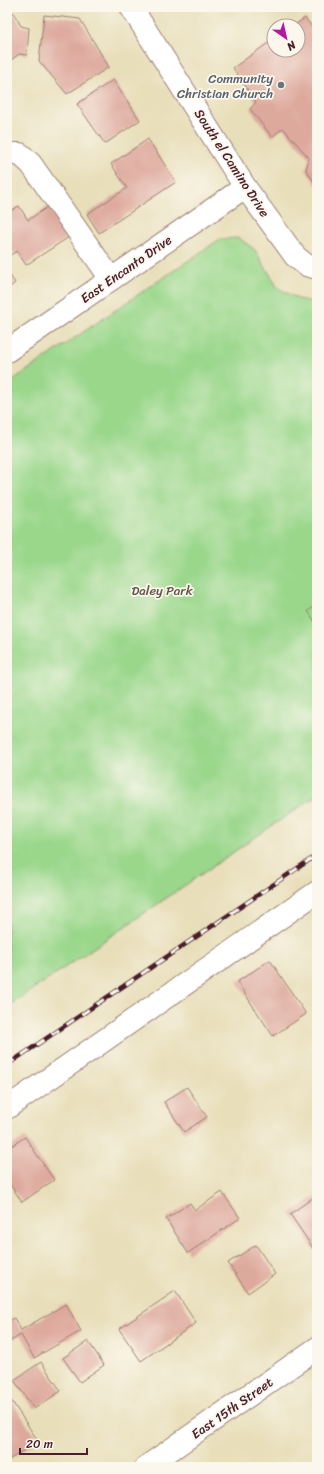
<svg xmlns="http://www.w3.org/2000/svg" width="324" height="1474" font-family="Sriracha,sans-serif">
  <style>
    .green { fill: #9ad78b; stroke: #727b5b }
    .building { fill: #dea99d }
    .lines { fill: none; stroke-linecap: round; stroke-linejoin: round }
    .minor-casing { stroke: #997e72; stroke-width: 24 }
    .minor { stroke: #fff; stroke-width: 22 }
    .rail-casing { stroke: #4a1f2b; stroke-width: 4.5 }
    .rail { stroke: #fbf7ec; stroke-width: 3; stroke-dasharray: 9; stroke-linecap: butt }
    .worship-dot { fill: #6b7280; stroke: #fbf7ec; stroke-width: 1.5 }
    .labels { text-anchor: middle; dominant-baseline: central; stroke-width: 3.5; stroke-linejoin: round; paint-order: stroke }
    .worship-label { font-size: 13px; fill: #5b616d; stroke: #fbf7ec; text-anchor: end }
    .street-label { font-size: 13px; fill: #4a1f2b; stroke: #fbf7ec }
    .park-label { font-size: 13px; fill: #625648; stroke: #fbf7ec }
  </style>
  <rect width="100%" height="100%" fill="#fbf7ec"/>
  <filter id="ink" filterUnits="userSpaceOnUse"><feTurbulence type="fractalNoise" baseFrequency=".025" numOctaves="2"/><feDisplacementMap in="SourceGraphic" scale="8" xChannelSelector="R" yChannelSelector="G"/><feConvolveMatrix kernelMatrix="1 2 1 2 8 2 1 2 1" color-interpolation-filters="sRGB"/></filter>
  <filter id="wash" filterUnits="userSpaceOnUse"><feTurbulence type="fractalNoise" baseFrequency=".012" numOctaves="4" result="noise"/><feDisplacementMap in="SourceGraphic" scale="16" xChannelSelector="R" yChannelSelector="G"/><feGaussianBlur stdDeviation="0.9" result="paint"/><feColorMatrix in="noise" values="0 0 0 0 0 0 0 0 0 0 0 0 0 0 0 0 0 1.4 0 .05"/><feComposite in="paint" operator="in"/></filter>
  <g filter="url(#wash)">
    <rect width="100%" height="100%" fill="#e8deb9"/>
    <!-- green -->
    <polygon class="green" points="239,238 255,250 278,288 298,299 317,303 317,795 7,1007 7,384 220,239"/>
    <g id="blocks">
      <!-- building -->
      <g class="building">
        <polygon points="13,12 21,26 29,28 27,55 19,54 7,63 7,16"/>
        <polygon points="44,15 80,19 109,67 67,94 39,61"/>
        <polygon points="305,18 317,33 317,186 306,170 309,158 283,128 272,137 250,109 256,102 233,68 274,39 274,50 298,50 298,26 293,26"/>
        <polygon points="113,80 140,120 105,144 77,104"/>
        <polygon points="148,139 176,182 99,233 87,214 127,188 111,164"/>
        <polygon points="19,206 28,220 49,206 69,237 26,265 17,251 7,257 7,213"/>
        <polygon points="7,271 15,283 7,289"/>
        <polygon points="317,605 317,625 308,611"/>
        <polygon points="270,960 306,1014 273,1036 237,982"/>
        <polygon points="187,1087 207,1117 184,1132 164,1102"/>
        <polygon points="25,1137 54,1180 22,1202 7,1180 7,1149"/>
        <polygon points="222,1192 240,1218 188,1253 166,1219 190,1203 195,1210"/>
        <polygon points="317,1195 317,1254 290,1214"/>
        <polygon points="256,1245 275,1274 248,1293 228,1263"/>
        <polygon points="175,1291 196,1323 141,1361 119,1329"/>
        <polygon points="66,1304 81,1331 34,1358 21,1335 7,1343 7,1322 14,1318 21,1330"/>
        <polygon points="88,1341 104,1365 80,1382 63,1358"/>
        <polygon points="41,1362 61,1391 34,1409 14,1380"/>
        <polygon points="7,1394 38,1441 7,1461"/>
      </g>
    </g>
  </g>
  <g filter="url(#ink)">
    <use href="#blocks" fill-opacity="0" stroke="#997e72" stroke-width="1"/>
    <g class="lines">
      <defs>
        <g id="minor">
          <polyline points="131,7 245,187 295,256 306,265 317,268"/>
          <polyline points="7,154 20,154 31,164 111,279"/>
          <polyline points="7,351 245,187"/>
          <polyline points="7,1108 317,892"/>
          <polyline points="146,1467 317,1348"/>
        </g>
      </defs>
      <!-- minor casing -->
      <use href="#minor" class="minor-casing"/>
      <!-- minor -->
      <use href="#minor" class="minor"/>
      <defs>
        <polyline id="rail" points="7,1065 317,855"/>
      </defs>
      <!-- rail casing -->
      <use href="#rail" class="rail-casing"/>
      <!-- rail -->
      <use href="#rail" class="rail"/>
    </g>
  </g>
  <!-- markers -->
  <circle class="worship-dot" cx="281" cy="85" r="4"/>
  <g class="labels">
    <!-- worship labels -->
    <g class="worship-label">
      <text x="273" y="78">Community<tspan x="273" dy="15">Christian Church</tspan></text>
    </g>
    <!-- street labels -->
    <g class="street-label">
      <text transform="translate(232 163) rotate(57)">South el Camino Drive</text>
      <text transform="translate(126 269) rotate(-35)">East Encanto Drive</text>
      <text transform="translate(232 1408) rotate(-35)">East 15th Street</text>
    </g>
    <!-- park labels -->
    <g class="park-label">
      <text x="162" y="590">Daley Park</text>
    </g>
  </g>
  <!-- margin -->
  <rect width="324" height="1474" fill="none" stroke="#fbf7ec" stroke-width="24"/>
  <!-- north arrow -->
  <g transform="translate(286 38) rotate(146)"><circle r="19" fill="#fbf7ec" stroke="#b4a19f"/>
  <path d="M0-3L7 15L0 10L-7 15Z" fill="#b5179e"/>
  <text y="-6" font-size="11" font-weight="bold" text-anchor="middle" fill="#4a1f2b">N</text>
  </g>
  <!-- scale -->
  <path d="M20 1448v6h67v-6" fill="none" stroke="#4a1f2b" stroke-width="2"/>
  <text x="26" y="1448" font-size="12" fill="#4a1f2b" stroke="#fbf7ec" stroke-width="3" paint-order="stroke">20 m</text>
</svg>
